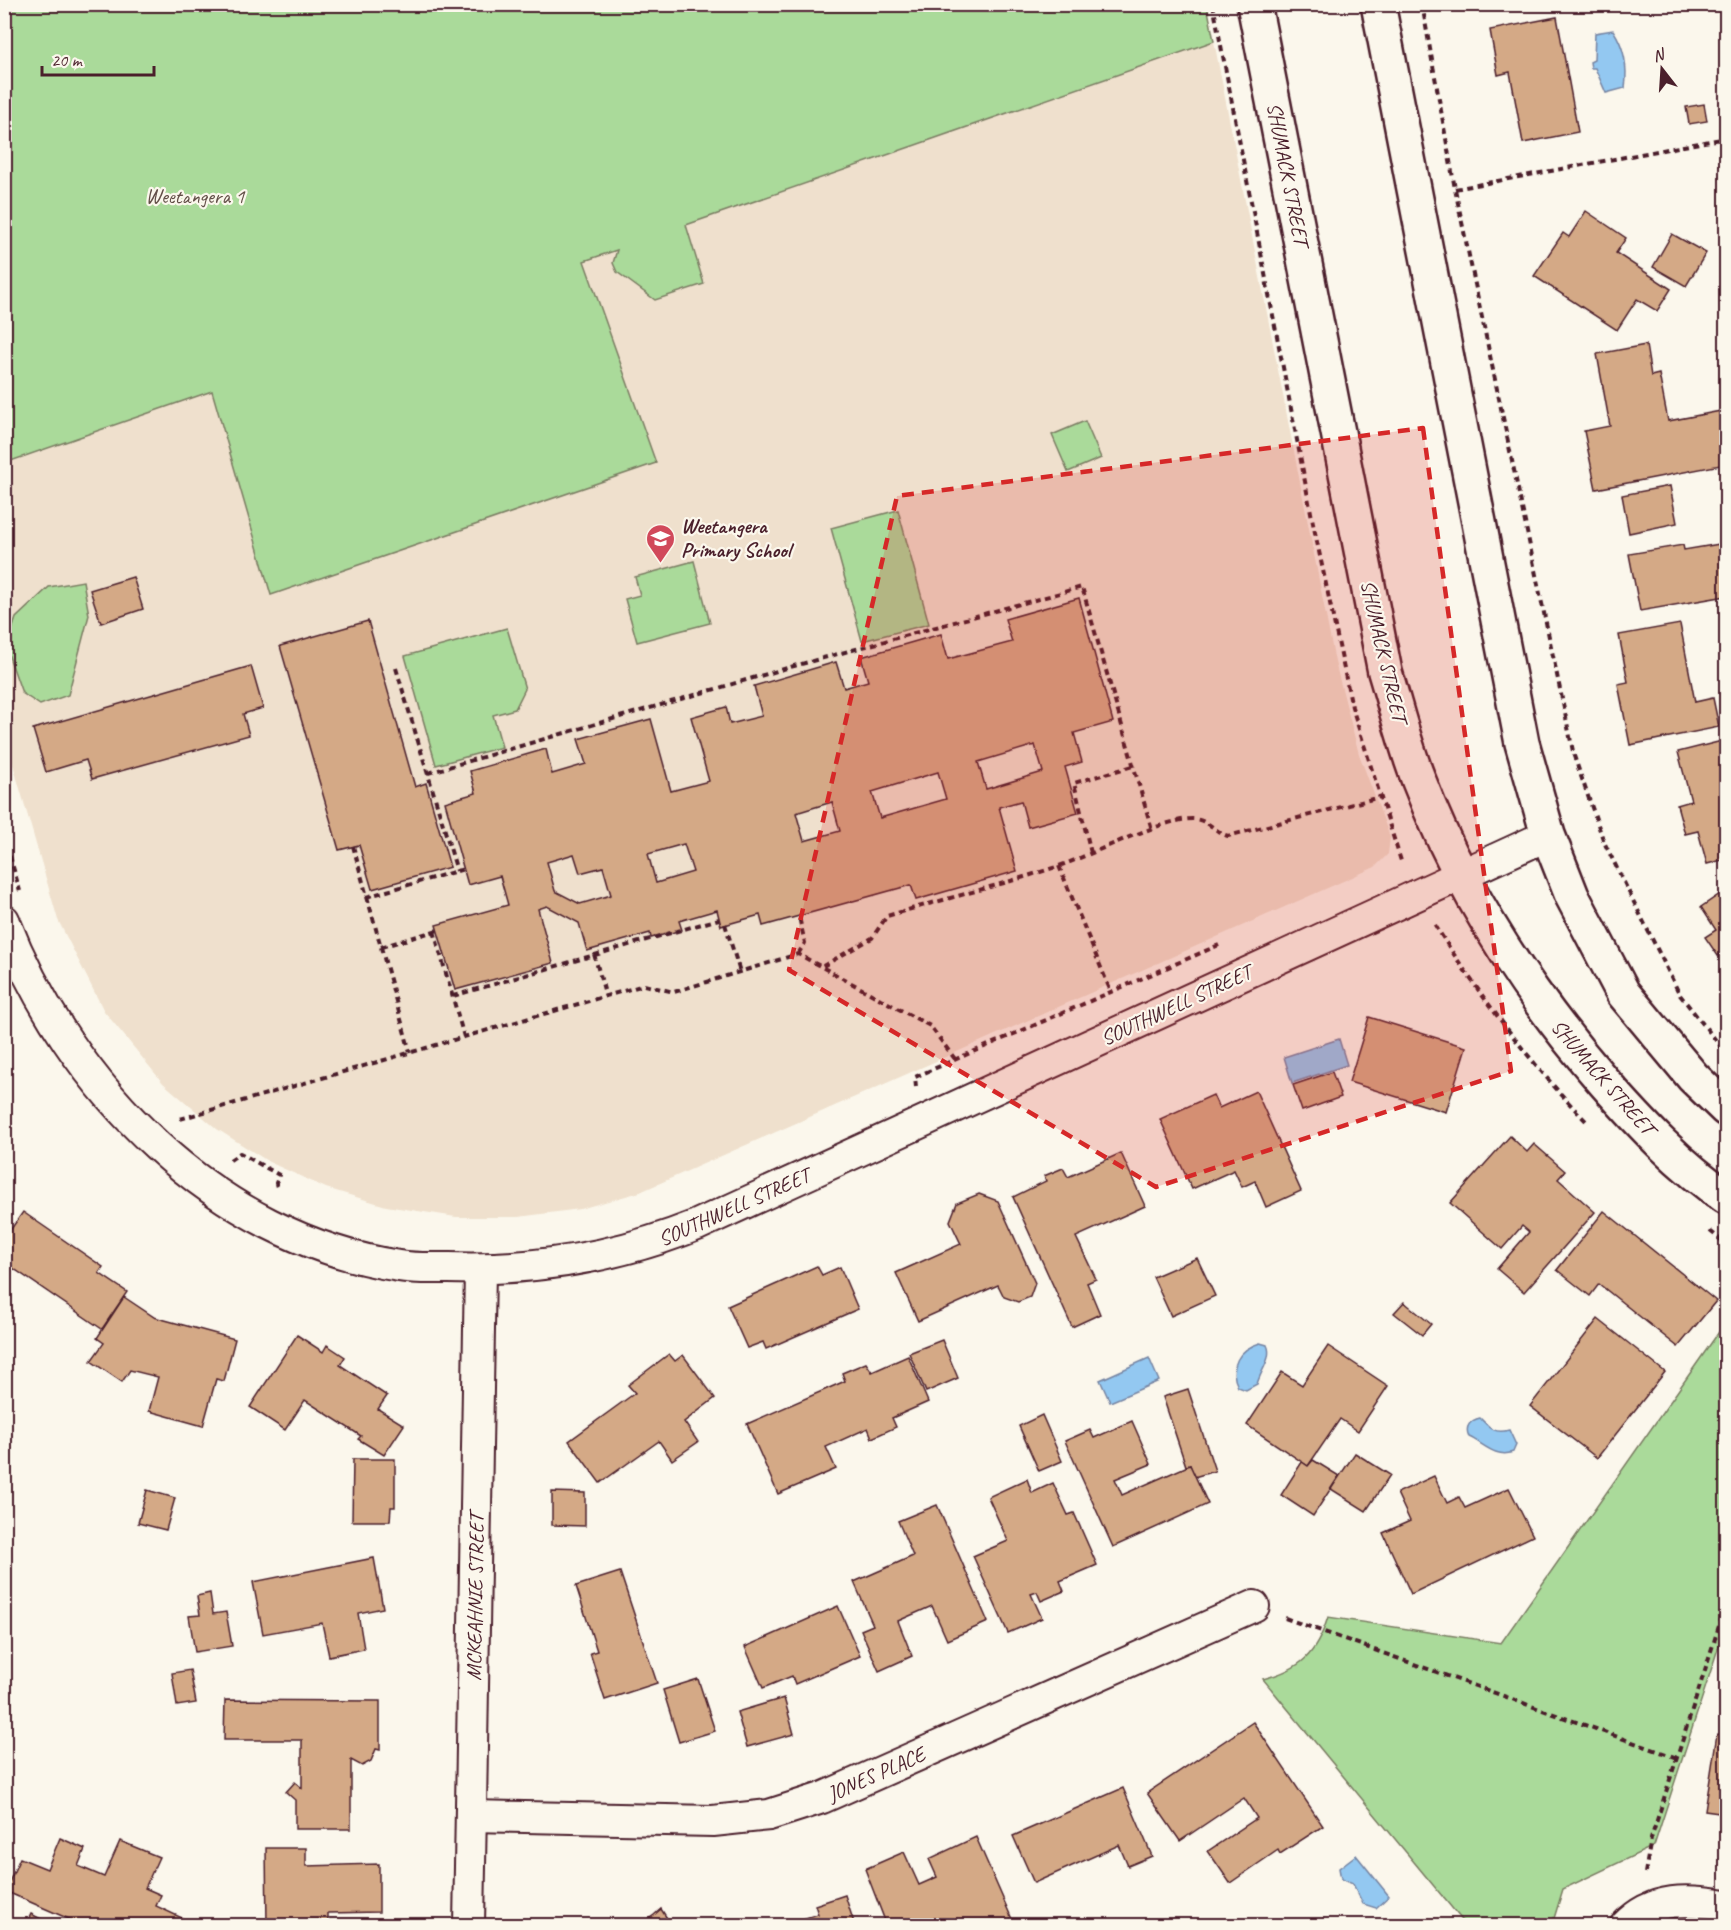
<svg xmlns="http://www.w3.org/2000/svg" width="1731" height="1930" font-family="Caveat,sans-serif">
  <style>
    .built { fill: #efe0cd }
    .green { fill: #aada9a; stroke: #7a7c62; stroke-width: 1.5 }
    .water { fill: #93c8f1; stroke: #7684a2; stroke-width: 1.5 }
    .building { fill: #d4a986; stroke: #4a1f2b; stroke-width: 1.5; fill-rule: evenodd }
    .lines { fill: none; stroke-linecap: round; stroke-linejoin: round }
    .street-casing { stroke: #4a1f2b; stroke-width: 34 }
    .secondary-casing { stroke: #4a1f2b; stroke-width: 38 }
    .path { stroke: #4a1f2b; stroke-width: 4; stroke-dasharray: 6 4.5; stroke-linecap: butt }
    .street { stroke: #fbf7ec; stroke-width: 30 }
    .secondary { stroke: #fbf7ec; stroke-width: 33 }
    .marked { fill: #d62828; fill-opacity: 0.2; stroke: #d62828; stroke-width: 4.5; stroke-dasharray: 12 8; stroke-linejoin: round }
    .labels { text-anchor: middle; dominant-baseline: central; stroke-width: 4.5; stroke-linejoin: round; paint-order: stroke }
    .street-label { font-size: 21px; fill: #4a1f2b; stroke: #fbf7ec }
    .park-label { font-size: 21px; fill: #624e47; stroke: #fbf7ec }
    .poi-label { font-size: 21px; font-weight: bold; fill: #4a1f2b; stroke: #fbf7ec; text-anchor: start }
  </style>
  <rect width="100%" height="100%" fill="#fbf7ec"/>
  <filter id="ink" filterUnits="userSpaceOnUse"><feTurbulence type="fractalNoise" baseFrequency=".0167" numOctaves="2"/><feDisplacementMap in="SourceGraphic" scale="12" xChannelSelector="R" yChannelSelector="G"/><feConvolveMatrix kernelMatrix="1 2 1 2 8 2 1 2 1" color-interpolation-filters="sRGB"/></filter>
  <g filter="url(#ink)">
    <!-- built -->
    <polygon class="built" points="1214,41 1335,662 1359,754 1390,837 1388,854 1375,867 640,1192 580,1209 518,1217 456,1217 386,1206 326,1188 269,1162 217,1129 163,1083 104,1011 58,920 5,737 4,463"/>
    <!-- green -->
    <g class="green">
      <polygon points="1207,5 1214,41 686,225 704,284 655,300 617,272 613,263 617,250 584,261 656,463 271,595 212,391 5,463 5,5"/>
      <polygon points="1085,421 1101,458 1068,472 1052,435"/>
      <polygon points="898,510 929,624 862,641 831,528"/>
      <polygon points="694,561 710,623 637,642 625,599 640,595 635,577"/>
      <polygon points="83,581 89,615 68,695 40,705 22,693 6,648 16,618 49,587"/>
      <polygon points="507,628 525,689 515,709 493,715 502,747 436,765 405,656"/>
      <path d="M1726,1322v302l-72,222 -91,43 -11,36h-86l-203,-246c38,-10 53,-24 65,-62l173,26z"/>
    </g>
    <!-- water -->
    <g class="water">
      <path d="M1613,30c12,18 15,36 12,58l-19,5 -11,-25h-4l-1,-6 4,-2 1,-27z"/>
      <polygon points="1339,1039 1347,1065 1292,1083 1284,1057"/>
      <path d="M1260,1343l7,2c6,12 -6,25 -10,39l-11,6 -8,-3c-10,-20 1,-38 22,-44z"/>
      <polygon points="1149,1358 1159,1381 1110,1402 1100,1380"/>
      <path d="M1480,1418c10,10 14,16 29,12l7,15 -3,7c-17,7 -30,-9 -44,-15 -5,-11 2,-17 11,-19z"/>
      <polygon points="1356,1855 1389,1896 1376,1908 1363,1904 1353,1884 1341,1879 1339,1868"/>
    </g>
    <!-- building -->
    <g class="building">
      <polygon points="1557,17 1578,132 1523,143 1510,72 1498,75 1490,30"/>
      <polygon points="1704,104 1707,121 1689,124 1686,107"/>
      <polygon points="1586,211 1626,238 1616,253 1671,289 1657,311 1637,299 1617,330 1534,276 1563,233 1569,237"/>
      <polygon points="1672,234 1706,253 1686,286 1653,267"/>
      <polygon points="1646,345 1651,376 1659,374 1668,421 1726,410 1726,464 1596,489 1584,431 1610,426 1597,354"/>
      <polygon points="1670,486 1677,523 1629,533 1622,495"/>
      <polygon points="1726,543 1726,596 1640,611 1629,554 1683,545 1684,550"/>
      <polygon points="133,577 143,609 101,623 90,590"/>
      <path d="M1079,598l34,124 -39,11 8,29 -17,5 13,46 -50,14 -7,-26 -22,6 18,64 -101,29 -5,-15 -148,41 -3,-11 -39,11 -4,-16 -38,11 3,9 -31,8 -1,-5 -63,18 -8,-28 -32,-17 -9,3 15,54 -98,27 -19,-65 72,-20 -8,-29 -32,9 -23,-83 31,-9 -6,-22 76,-22 6,25 34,-10 -8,-25 73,-20 20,72 38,-10 -18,-64 35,-10 4,17 32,-8 -8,-30 82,-24 8,26 24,-7 -7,-24 80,-23 7,25 64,-17 -7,-23zM1035,745l8,27 -57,17 -8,-27zM938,772l8,27 -66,19 -8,-26zM832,802l8,29 -36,10 -8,-28zM684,844l9,28 -37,11 -8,-29zM574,854l6,19 23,-6 8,28 -31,9 -25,-13 -8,-29z"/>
      <polygon points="368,621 415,787 426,783 450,867 372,889 359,845 339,850 280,646"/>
      <polygon points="1680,624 1695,702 1713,698 1719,727 1630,745 1618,684 1628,682 1619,635"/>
      <polygon points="251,666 263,708 243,714 249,735 92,779 86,760 46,772 33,729"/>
      <polygon points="1726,740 1726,859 1707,864 1698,831 1685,834 1677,805 1691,801 1678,752"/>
      <polygon points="1726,890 1726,950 1718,956 1705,937 1716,930 1701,907"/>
      <polygon points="1369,1017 1466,1047 1446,1112 1349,1082"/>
      <polygon points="1332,1072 1341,1097 1302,1111 1293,1085"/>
      <polygon points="1256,1091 1301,1191 1266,1207 1255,1181 1242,1187 1234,1170 1192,1189 1160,1119 1213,1095 1219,1108"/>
      <polygon points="1510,1136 1527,1152 1534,1144 1565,1171 1558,1179 1595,1212 1524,1292 1497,1269 1529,1232 1522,1226 1502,1249 1450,1203"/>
      <polygon points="1121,1153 1145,1206 1076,1237 1096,1279 1087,1283 1100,1314 1072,1327 1013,1197 1046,1181 1044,1176 1063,1168 1068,1177"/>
      <polygon points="979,1194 998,1201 1035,1283 1030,1297 1018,1302 1004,1297 998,1285 918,1321 896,1273 961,1244 950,1221 957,1203"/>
      <polygon points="1604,1211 1716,1301 1678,1347 1599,1284 1590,1296 1557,1270"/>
      <polygon points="23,1212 103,1267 99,1273 127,1292 102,1329 4,1262 4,1239"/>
      <polygon points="1197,1258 1215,1296 1171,1316 1153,1277"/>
      <polygon points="817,1266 822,1275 840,1267 858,1309 766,1349 763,1342 747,1348 728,1306"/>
      <polygon points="124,1297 154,1317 235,1339 224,1381 216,1379 203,1426 149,1411 158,1377 130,1370 122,1382 91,1361 104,1343 97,1338"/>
      <polygon points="1404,1302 1431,1324 1422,1335 1394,1313"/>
      <polygon points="1598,1319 1665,1372 1597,1458 1530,1406"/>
      <polygon points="297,1335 323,1352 327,1345 345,1357 340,1365 387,1396 378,1409 404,1425 384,1455 358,1439 361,1436 305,1400 285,1430 250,1407"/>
      <polygon points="942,1340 958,1378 926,1392 909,1353"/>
      <polygon points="1328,1346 1388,1386 1358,1431 1340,1419 1308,1466 1247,1425 1282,1372 1302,1385"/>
      <polygon points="669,1354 675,1361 683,1355 715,1398 684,1422 698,1442 672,1460 659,1441 600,1483 569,1441 635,1393 628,1385"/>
      <polygon points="908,1356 928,1402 892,1418 896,1427 872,1438 868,1428 826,1447 836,1469 778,1494 747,1424 845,1381 842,1373 866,1363 872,1372"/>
      <polygon points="1188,1389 1215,1471 1194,1477 1190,1465 1186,1466 1163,1397"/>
      <polygon points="1042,1415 1062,1461 1039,1471 1019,1426"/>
      <polygon points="1132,1421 1151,1464 1115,1479 1122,1495 1190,1465 1208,1504 1113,1547 1065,1441 1090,1430 1094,1438"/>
      <polygon points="1355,1453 1390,1475 1366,1511 1331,1489"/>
      <polygon points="353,1459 395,1459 395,1507 391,1507 390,1521 352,1521"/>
      <polygon points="1313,1460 1339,1476 1313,1516 1281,1495 1302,1462 1308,1466"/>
      <polygon points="1434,1476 1447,1503 1459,1497 1465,1508 1509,1488 1533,1536 1411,1594 1383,1533 1410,1521 1397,1493"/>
      <polygon points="1027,1479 1032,1493 1053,1483 1068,1515 1074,1513 1097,1565 1060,1581 1064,1591 1041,1601 1037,1592 1031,1594 1042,1618 1008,1633 973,1556 1008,1541 988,1497"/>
      <polygon points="147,1490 175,1498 166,1530 138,1523"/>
      <polygon points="552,1492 585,1493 585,1526 552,1525"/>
      <polygon points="937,1505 988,1622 947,1640 932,1606 898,1621 912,1656 879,1671 861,1630 873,1625 854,1582 913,1556 898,1521"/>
      <polygon points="374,1558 383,1608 358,1613 364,1649 329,1656 322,1623 263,1634 253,1582"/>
      <polygon points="620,1572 657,1683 605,1700 590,1653 597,1651 576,1586"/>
      <polygon points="210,1593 213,1614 226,1612 232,1646 195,1652 189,1616 200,1615 197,1596"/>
      <polygon points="838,1606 860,1656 795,1684 792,1676 763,1688 745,1647"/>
      <polygon points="190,1670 196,1703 177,1706 172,1673"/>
      <polygon points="698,1679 715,1731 679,1742 663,1690"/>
      <polygon points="784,1698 794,1734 747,1747 737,1712"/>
      <polygon points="225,1700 380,1701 380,1750 376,1749 371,1761 362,1766 351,1760 351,1829 295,1829 295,1800 286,1792 295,1782 302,1788 302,1740 224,1740"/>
      <polygon points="1253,1722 1323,1826 1280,1854 1278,1850 1230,1883 1208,1851 1257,1818 1244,1798 1180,1841 1147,1793"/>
      <polygon points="1717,1734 1726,1735 1726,1814 1705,1811"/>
      <polygon points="1123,1788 1152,1856 1128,1866 1119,1845 1034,1883 1013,1836"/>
      <polygon points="976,1837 1015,1926 887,1926 865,1869 904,1852 919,1885 937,1877 929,1859"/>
      <polygon points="60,1838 85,1849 78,1866 104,1877 120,1841 159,1857 145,1888 161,1895 156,1906 199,1926 85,1926 5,1891 20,1858 47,1869"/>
      <polygon points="266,1848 306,1848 306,1866 379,1864 379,1912 328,1913 328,1926 267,1926"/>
      <polygon points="845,1895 855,1926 781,1926 818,1914 815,1905"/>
      <polygon points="661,1909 672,1926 639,1926 654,1915"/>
      <polygon points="31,1914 55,1926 25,1926"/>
    </g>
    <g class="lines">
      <defs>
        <g id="street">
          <path d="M4,920c65,168 212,318 395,346 16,3 34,2 50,2 87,3 168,-11 248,-43l851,-390"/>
          <polyline points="471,1816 713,1821 769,1815 822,1798 1254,1606"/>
          <polyline points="469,1926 480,1269"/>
          <path d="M1625,1926c28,-30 64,-27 101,-21"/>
        </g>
        <g id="secondary">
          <path d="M1254,4l131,668c11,36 20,74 34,109 43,112 107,211 185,301 37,42 76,84 122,115"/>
          <polyline points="1378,4 1522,743 1548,835 1572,896 1623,993 1693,1077 1726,1109"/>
        </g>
      </defs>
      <!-- street casing -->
      <use href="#street" class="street-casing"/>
      <!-- secondary casing -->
      <use href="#secondary" class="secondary-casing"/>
      <!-- path -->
      <g class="path">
        <polyline points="1213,4 1313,523 1352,707 1402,864"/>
        <polyline points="1422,4 1455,189 1574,756 1604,842 1680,995 1726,1053"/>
        <polyline points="1455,189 1726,138"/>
        <polyline points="396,668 457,871"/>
        <polyline points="428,773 794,666 1082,587 1152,830"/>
        <polyline points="4,836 20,891"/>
        <polyline points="353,846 410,1052"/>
        <polyline points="1091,853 1074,783 1133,766"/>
        <polyline points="1059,866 1111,992"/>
        <polyline points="366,897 464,869"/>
        <polyline points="725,924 740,972"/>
        <path d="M1435,925c41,66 99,143 153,198"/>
        <polyline points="434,931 464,1037"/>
        <polyline points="381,947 438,930"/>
        <polyline points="594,954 606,997"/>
        <polyline points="798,954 805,943 799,917"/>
        <path d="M823,966l49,-28 15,-22c57,-17 115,-31 172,-50 33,-11 102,-47 133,-47 16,0 23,13 36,17l152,-39"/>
        <polyline points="453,996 719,919"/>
        <polyline points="916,1087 915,1077 1219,945"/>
        <polyline points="180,1119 644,985 674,992 798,954 930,1026 955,1059"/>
        <polyline points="230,1160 240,1153 279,1175 276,1183 277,1188"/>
        <polyline points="1710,1231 1726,1244"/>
        <polyline points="1285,1618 1677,1758"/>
        <polyline points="1645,1873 1651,1839 1726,1604"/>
      </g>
      <!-- street -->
      <use href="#street" class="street"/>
      <!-- secondary -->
      <use href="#secondary" class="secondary"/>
    </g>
  </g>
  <!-- marked area -->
  <path class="marked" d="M1423,428l88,643 -355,116 -367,-217 108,-474z"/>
  <!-- icons -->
  <defs>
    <symbol id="school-pin" viewBox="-11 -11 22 30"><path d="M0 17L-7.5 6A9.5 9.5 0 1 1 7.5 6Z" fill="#d1495b" stroke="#fbf7ec"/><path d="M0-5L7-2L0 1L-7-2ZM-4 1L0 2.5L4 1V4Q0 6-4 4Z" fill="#fff"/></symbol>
  </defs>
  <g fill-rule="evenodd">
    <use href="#school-pin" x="644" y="522" width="33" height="45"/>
  </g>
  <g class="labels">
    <!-- street labels -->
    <g class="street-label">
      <text transform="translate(1288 174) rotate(79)">SHUMACK STREET</text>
      <text transform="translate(1384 651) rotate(77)">SHUMACK STREET</text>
      <text transform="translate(1176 1005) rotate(-25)">SOUTHWELL STREET</text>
      <text transform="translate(1603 1077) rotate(49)">SHUMACK STREET</text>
      <text transform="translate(734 1207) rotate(-24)">SOUTHWELL STREET</text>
      <text transform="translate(475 1597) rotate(-89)">MCKEAHNIE STREET</text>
      <text transform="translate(876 1774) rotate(-24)">JONES PLACE</text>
    </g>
    <!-- park labels -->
    <g class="park-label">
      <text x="195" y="196">Weetangera 1</text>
    </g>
    <!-- poi labels -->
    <g class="poi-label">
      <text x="681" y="526">Weetangera<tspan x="681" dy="24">Primary School</tspan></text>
    </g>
  </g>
  <!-- margin -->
  <rect width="1731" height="1930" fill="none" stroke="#fbf7ec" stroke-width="24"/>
  <rect x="12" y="12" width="1707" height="1906" fill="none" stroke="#4a1f2b" stroke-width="2" filter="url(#ink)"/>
  <!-- north arrow -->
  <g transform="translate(1662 69) rotate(343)" stroke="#fbf7ec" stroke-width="4.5" paint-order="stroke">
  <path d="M0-4.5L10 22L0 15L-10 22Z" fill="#4a1f2b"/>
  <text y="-9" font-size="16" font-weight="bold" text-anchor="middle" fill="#4a1f2b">N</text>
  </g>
  <!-- scale -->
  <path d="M42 66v9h112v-9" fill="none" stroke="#4a1f2b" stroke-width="3"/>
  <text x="51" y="66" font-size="18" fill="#4a1f2b" stroke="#fbf7ec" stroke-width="4.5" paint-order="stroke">20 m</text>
</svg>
